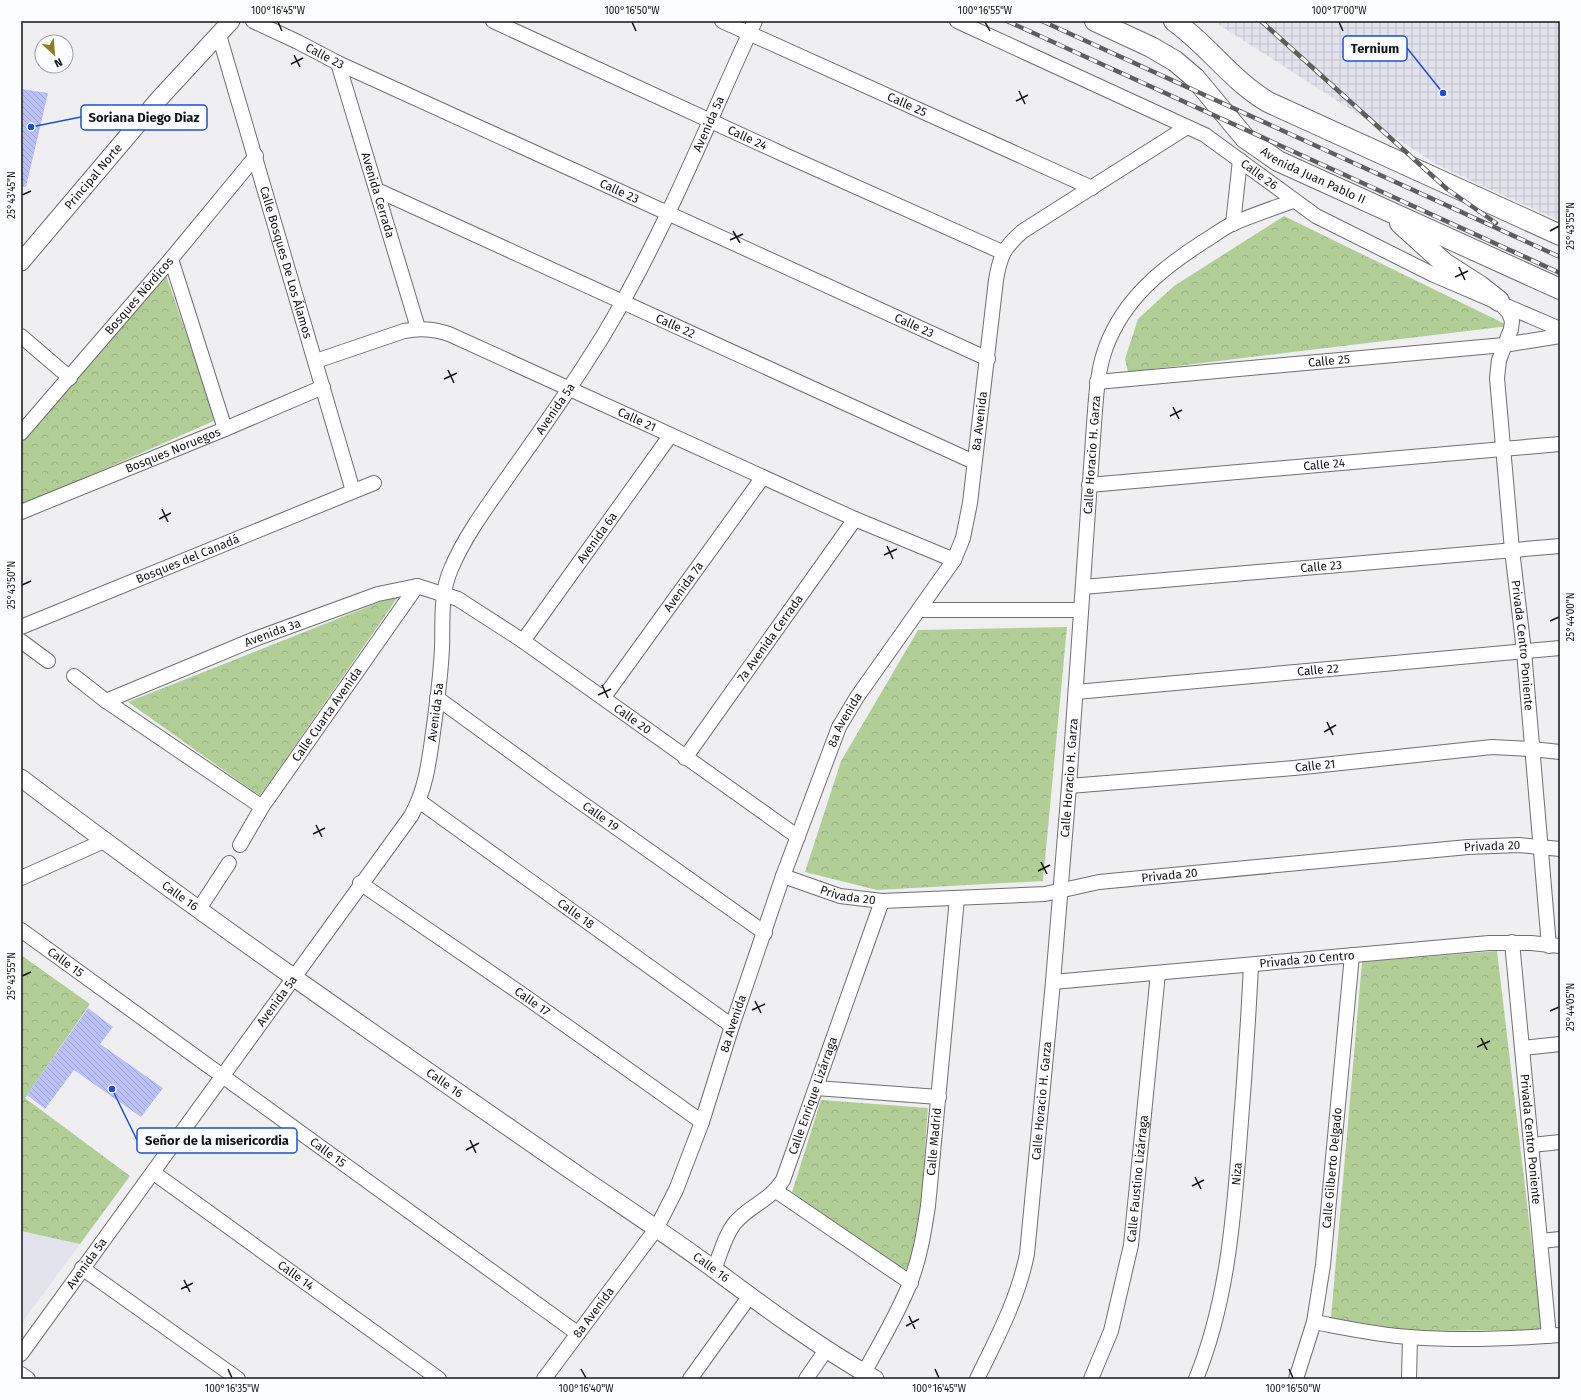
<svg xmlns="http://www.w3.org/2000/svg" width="1581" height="1400" font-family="'Fira Sans',sans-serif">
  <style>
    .industrial { fill: url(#industrial-grid) }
    .built { fill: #e2e3ec }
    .park { fill: url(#park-crowns) }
    .building { fill: url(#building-back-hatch) }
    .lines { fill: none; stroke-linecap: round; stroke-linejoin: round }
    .minor-casing { stroke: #6f6f71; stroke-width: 16 }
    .tertiary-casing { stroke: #6f6f71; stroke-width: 19 }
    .secondary-casing { stroke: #6f6f71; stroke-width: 22 }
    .minor { stroke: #fff; stroke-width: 14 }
    .tertiary { stroke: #fff; stroke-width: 17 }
    .secondary { stroke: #fff; stroke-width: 20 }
    .rail-casing { stroke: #5e5e5f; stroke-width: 4.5 }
    .rail { stroke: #fcfdff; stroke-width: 3; stroke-dasharray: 9; stroke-linecap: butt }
    .ticks { fill: none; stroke: #141415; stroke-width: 1.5 }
    .labels { text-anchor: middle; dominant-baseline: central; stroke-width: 3; stroke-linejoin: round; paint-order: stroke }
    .street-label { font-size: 12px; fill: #141415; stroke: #fcfdff }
    .leader { fill: none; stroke: #1d4ed8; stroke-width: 1.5 }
    .callout-dot { fill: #1d4ed8; stroke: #fcfdff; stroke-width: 1.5 }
    .callout { fill: #fcfdff; stroke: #1d4ed8; stroke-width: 1.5 }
    .callout-label { font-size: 13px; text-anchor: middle; font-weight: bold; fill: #141415 }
    .neatline { fill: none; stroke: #141415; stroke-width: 1.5 }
    .ticks-label { font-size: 10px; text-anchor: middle; fill: #141415 }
  </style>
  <defs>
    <pattern id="industrial-grid" width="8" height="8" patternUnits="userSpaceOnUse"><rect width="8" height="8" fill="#e2e3ec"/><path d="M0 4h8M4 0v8" fill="none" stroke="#c1c2ca"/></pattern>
    <pattern id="park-crowns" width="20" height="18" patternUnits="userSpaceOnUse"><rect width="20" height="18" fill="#b2ce97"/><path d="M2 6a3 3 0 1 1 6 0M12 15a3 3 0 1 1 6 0" fill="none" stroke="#98b081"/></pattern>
    <pattern id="building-back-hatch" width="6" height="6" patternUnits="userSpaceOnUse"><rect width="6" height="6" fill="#bbc0f9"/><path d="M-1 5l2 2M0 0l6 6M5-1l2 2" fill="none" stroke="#a0a4d5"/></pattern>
  </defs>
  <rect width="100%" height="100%" fill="#efeff1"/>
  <!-- industrial -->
  <polygon class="industrial" points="1213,21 1560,21 1560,221 1439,166"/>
  <!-- built -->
  <polygon class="built" points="21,1231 80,1244 21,1324"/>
  <!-- park -->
  <g class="park">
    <polygon points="1284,216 1509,326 1128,372 1125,359 1138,319 1174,286"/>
    <polygon points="166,275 216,420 21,506 21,443"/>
    <polygon points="400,594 260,796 128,702"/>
    <polygon points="1067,627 1043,881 877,890 805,872 841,761 918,630"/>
    <polygon points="1497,951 1542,1330 1412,1331 1331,1318 1362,962"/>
    <polygon points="21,955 90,1004 25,1098 130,1176 80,1244 21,1231"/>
    <path d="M821,1100l107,8c-3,30 -6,143 -22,161l-7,-1 -107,-76z"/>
  </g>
  <!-- building -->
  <g class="building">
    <polygon points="21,89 48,93 26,187 21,186"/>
    <polygon points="88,1008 113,1027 100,1044 163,1088 141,1117 74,1070 45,1109 27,1095"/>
  </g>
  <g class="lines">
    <defs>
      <g id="minor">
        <path id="s1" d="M253,21l45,21 40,21 650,296"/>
        <path id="s2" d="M493,21l294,135 215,96"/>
        <path id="s3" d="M722,21l370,167"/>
        <path id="s4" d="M957,21l248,114 111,81 118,59 126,54"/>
        <path id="s5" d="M219,35l134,456"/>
        <path id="s6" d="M338,63l80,265"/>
        <path id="s7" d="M377,190l597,272"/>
        <polyline points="1233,224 1240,160"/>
        <polyline points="171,259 225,429"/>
        <path id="s8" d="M1500,303l9,10 3,8 -1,8 -12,31 -2,18 15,172 12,101 25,295"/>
        <polyline points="21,336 70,378"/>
        <path id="s9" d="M316,361l88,-30c17,-3 29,-2 45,3l406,185 99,41"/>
        <path id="s10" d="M1097,382l407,-37 56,-9"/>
        <path id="s11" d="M21,433l150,-174 85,-103"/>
        <path id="s12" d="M1089,485l471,-41"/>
        <path id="s13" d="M21,512l204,-83 98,-42"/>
        <path id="s14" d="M1083,587l477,-41"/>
        <polyline points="919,610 1081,610"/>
        <path id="s15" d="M21,627l353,-144"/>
        <polyline points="21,641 48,661"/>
        <path id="s16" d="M523,641l147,-205"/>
        <polyline points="74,676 106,701 262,807"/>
        <path id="s17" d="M1076,692l484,-44"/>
        <path id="s18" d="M604,697l159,-220"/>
        <path id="s19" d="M437,698l125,91 203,144"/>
        <path id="s20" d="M106,701l149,-62 123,-45 39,-8 41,13 65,42 275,196"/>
        <path id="s21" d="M685,758l170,-239"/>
        <path id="s22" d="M1069,786l225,-18 198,-21 40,2 28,3"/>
        <path id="s23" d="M419,801l313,225"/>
        <path id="s24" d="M240,845l22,-38 155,-221"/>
        <path id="s25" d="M783,876l57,20 42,5 163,-7 54,-12 369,-35 51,-2 41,4"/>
        <polyline points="21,878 104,841"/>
        <path id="s26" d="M360,883l163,112 179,127"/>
        <polyline points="199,909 229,863"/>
        <path id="s27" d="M21,930l556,403"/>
        <path id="s28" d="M1512,942l37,394"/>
        <path id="s29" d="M1053,982l436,-39h42l29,3"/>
        <polyline points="1523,1048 1560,1044"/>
        <polyline points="816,1088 939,1097"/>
        <polyline points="1532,1145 1560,1142"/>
        <path id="s30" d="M154,1173l285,206"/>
        <polyline points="776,1191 911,1283"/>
        <polyline points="1541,1241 1560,1239"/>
        <polyline points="82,1268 238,1379"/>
        <path id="s31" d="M714,1270c6,-15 10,-33 20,-46 14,-18 36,-23 49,-44l99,-279"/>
        <path d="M1314,1322c32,6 64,13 96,15 50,4 100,2 150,-2"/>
        <path id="s32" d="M21,1354l390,-538c17,-30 19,-64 24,-98 3,-23 6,-47 7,-70 1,-26 -2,-55 9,-79 15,-36 41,-69 63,-101 31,-43 61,-87 89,-132 60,-100 103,-209 152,-315"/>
        <path id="s33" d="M864,1373c16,-30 34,-59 46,-90 10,-25 14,-51 18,-77l29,-308"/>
        <polyline points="21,1374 28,1379"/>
        <path id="s34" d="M544,1379l112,-150 20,-39 26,-68 30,-96 51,-150 56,-149 18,-30 97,-137 9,-22 7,-35 26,-223c4,-24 8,-33 27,-49l164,-104"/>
        <polyline points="690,1379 749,1297"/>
        <polyline points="806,1379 826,1350"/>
        <path id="s35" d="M977,1379c20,-41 41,-80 50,-125l26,-272 16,-196 25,-362c2,-25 3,-53 12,-77 18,-48 55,-78 97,-105 10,-6 20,-14 31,-19 19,-8 40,-15 59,-22"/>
        <path id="s36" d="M1091,1379l20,-48 20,-86 27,-272"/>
        <path id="s37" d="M1196,1379c30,-74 37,-153 43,-232 5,-61 9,-121 12,-182"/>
        <path id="s38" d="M1296,1379l18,-57 9,-57 29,-310"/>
        <polyline points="1409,1379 1410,1337"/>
      </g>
      <g id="tertiary">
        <path id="s39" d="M21,262l138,-163 72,-78"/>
        <path id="s40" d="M21,778c184,140 374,271 564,402 44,30 88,59 130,90 52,39 104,77 160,109"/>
      </g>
      <g id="secondary">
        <path id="s41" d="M1095,21l56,26 24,14 20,17 50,60 33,23 282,128"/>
        <path d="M1174,21c34,24 57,59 94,81l292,133"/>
        <polyline points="1400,223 1444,263 1480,286 1499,301"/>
      </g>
    </defs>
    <!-- minor casing -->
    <use href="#minor" class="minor-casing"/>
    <!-- tertiary casing -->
    <use href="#tertiary" class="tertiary-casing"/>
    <!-- secondary casing -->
    <use href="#secondary" class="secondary-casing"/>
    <!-- minor -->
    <use href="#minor" class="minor"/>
    <!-- tertiary -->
    <use href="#tertiary" class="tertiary"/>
    <!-- secondary -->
    <use href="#secondary" class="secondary"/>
    <defs>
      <g id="rail">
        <polyline points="1007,21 1560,273"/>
        <polyline points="1042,21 1560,257"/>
        <polyline points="1261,21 1447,189 1496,223"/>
      </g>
    </defs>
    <!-- rail casing -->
    <use href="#rail" class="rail-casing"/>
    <!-- rail -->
    <use href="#rail" class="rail"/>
  </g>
  <!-- ticks -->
  <path class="ticks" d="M278,22l4,9M632,22l4,9M985,22l5,9M1339,22l4,9M294,55l6,12M291,64l12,-6M1019,91l6,13M1016,101l12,-6M22,195l9,-4M733,231l7,12M1550,231l9,-5M730,240l13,-6M1459,267l6,13M1455,277l13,-6M448,370l6,13M444,379l13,-6M1173,407l6,12M1170,416l12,-6M162,509l6,13M159,519l12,-6M887,546l6,13M884,555l13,-6M22,585l9,-4M1550,621l9,-4M602,685l6,13M598,695l13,-6M1327,722l6,13M1324,732l12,-7M316,825l6,12M313,834l12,-6M1041,862l6,12M1038,871l12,-6M22,976l9,-4M755,1001l6,12M752,1010l13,-6M1550,1011l9,-4M1481,1038l6,12M1477,1047l13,-6M470,1140l6,13M466,1150l13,-7M1195,1177l6,12M1192,1186l12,-6M184,1280l6,12M181,1289l12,-6M909,1316l6,13M906,1326l13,-7M228,1369l4,9M581,1369l5,9M935,1369l4,9M1289,1369l4,9"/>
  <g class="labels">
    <!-- street labels -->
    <g class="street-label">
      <text stroke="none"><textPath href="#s1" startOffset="80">Calle 23</textPath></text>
      <text stroke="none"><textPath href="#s3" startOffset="203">Calle 25</textPath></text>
      <text stroke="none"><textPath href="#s32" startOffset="1432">Avenida 5a</textPath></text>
      <text stroke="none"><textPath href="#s2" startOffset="280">Calle 24</textPath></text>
      <text stroke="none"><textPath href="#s4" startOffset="340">Calle 26</textPath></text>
      <text stroke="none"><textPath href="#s41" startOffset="272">Avenida Juan Pablo II</textPath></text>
      <text stroke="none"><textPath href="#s39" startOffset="112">Principal Norte</textPath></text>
      <text stroke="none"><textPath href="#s1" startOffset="404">Calle 23</textPath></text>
      <text stroke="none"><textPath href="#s6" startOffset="138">Avenida Cerrada</textPath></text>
      <text stroke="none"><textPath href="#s5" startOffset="237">Calle Bosques De Los Álamos</textPath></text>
      <text stroke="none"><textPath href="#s11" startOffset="181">Bosques Nórdicos</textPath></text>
      <text stroke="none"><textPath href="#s1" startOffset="728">Calle 23</textPath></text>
      <text stroke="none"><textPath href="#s7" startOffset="328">Calle 22</textPath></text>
      <text stroke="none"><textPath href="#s10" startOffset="233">Calle 25</textPath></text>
      <text stroke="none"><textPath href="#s32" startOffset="1108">Avenida 5a</textPath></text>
      <text stroke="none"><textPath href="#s9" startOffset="345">Calle 21</textPath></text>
      <text stroke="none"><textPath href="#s34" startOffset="1067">8a Avenida</textPath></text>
      <text stroke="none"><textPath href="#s13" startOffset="164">Bosques Noruegos</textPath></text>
      <text stroke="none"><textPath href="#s35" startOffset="937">Calle Horacio H. Garza</textPath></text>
      <text stroke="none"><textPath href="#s12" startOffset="236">Calle 24</textPath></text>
      <text stroke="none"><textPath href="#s16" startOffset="127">Avenida 6a</textPath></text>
      <text stroke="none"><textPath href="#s15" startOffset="180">Bosques del Canadá</textPath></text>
      <text stroke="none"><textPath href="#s14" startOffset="239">Calle 23</textPath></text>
      <text stroke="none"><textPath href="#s18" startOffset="136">Avenida 7a</textPath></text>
      <text stroke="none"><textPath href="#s20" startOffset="180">Avenida 3a</textPath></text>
      <text stroke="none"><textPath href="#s21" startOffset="147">7a Avenida Cerrada</textPath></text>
      <text stroke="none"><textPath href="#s8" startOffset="350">Privada Centro Poniente</textPath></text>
      <text stroke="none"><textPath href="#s17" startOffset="243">Calle 22</textPath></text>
      <text stroke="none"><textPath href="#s32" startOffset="772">Avenida 5a</textPath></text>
      <text stroke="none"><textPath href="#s24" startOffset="157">Calle Cuarta Avenida</textPath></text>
      <text stroke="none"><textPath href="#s20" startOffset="587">Calle 20</textPath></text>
      <text stroke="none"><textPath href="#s34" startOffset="731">8a Avenida</textPath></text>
      <text stroke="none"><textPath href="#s22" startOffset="247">Calle 21</textPath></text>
      <text stroke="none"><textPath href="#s35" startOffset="613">Calle Horacio H. Garza</textPath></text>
      <text stroke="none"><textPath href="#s19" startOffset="202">Calle 19</textPath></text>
      <text stroke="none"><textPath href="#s25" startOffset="716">Privada 20</textPath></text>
      <text stroke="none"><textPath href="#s25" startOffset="392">Privada 20</textPath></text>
      <text stroke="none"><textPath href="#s25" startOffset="68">Privada 20</textPath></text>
      <text stroke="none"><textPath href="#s40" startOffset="198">Calle 16</textPath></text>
      <text stroke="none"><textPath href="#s23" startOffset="193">Calle 18</textPath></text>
      <text stroke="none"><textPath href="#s29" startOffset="255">Privada 20 Centro</textPath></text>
      <text stroke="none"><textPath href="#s27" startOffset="55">Calle 15</textPath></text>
      <text stroke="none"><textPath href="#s32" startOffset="436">Avenida 5a</textPath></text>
      <text stroke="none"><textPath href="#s26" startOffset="209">Calle 17</textPath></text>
      <text stroke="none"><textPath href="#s34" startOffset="407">8a Avenida</textPath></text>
      <text stroke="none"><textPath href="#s40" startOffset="522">Calle 16</textPath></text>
      <text stroke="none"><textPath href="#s31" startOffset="206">Calle Enrique Lizárraga</textPath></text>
      <text stroke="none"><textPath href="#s35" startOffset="289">Calle Horacio H. Garza</textPath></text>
      <text stroke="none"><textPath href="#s28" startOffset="198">Privada Centro Poniente</textPath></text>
      <text stroke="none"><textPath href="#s33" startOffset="245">Calle Madrid</textPath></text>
      <text stroke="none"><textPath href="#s27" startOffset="379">Calle 15</textPath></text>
      <text stroke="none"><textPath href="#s38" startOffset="215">Calle Gilberto Delgado</textPath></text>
      <text stroke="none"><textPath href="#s37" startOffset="210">Niza</textPath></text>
      <text stroke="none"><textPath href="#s36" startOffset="207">Calle Faustino Lizárraga</textPath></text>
      <text stroke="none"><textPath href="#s32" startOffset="112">Avenida 5a</textPath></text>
      <text stroke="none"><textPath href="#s40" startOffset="846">Calle 16</textPath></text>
      <text stroke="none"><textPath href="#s30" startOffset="175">Calle 14</textPath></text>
      <text stroke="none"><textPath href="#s34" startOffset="83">8a Avenida</textPath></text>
    </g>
  </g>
  <!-- callouts -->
  <path class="leader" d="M1443 93L1407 48M31 127L81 117M112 1089L137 1140"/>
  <g class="callout-dot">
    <circle cx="1443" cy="93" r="4"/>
    <circle cx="31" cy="127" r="4"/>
    <circle cx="112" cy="1089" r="4"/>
  </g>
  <g class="callout">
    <rect x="1343" y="36" width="64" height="25" rx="4"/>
    <rect x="81" y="105" width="126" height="25" rx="4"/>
    <rect x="137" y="1128" width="160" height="25" rx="4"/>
  </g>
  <g class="callout-label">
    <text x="1375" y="53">Ternium</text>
    <text x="144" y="122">Soriana Diego Diaz</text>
    <text x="217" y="1145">Señor de la misericordia</text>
  </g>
  <!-- border -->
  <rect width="1581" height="1400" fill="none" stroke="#fcfdff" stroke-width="44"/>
  <!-- north arrow -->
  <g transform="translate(54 54) rotate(154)"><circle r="19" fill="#fcfdff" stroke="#9fa0a1"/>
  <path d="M0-3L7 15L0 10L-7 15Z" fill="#907f26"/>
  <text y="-6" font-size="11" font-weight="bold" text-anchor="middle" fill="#141415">N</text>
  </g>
  <rect x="22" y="22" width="1537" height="1356" class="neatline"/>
  <g class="ticks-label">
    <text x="278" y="14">100°16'45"W</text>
    <text x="632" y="14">100°16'50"W</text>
    <text x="985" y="14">100°16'55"W</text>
    <text x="1339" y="14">100°17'00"W</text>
    <text transform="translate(11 195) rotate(-90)" y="4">25°43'45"N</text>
    <text transform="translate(1570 226) rotate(-90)" y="4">25°43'55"N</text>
    <text transform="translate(11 585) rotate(-90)" y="4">25°43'50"N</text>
    <text transform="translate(1570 617) rotate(-90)" y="4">25°44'00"N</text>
    <text transform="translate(11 976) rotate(-90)" y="4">25°43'55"N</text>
    <text transform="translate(1570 1007) rotate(-90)" y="4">25°44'05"N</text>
    <text x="232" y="1392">100°16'35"W</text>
    <text x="586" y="1392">100°16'40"W</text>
    <text x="939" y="1392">100°16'45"W</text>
    <text x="1293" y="1392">100°16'50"W</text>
  </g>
</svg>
